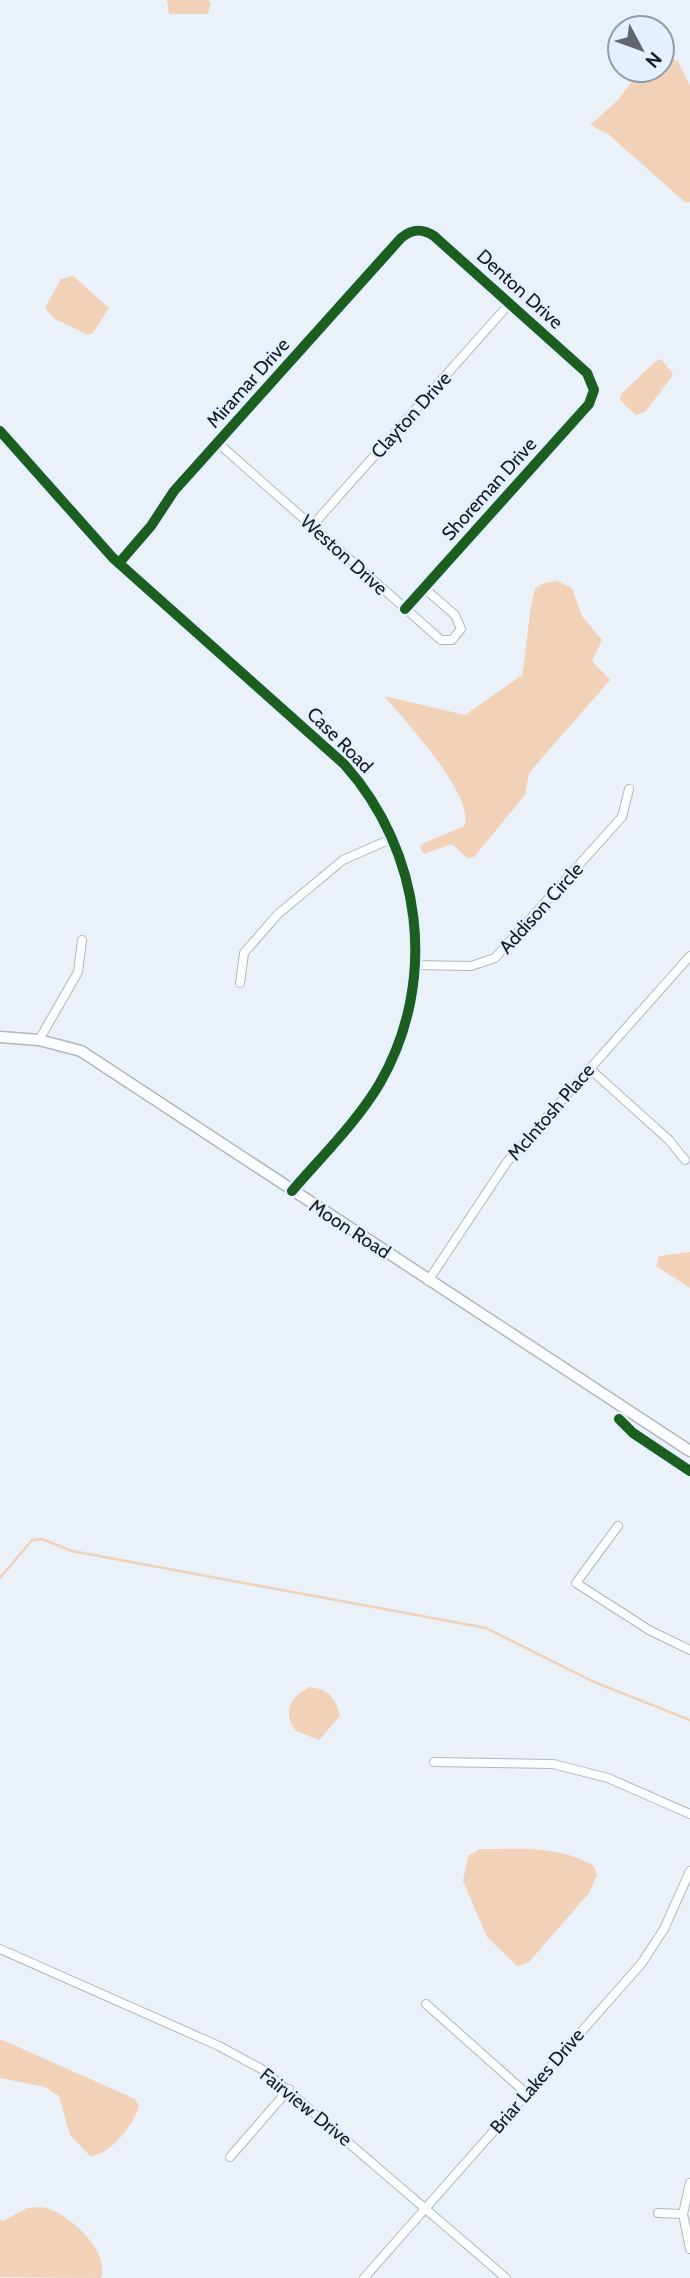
<svg xmlns="http://www.w3.org/2000/svg" width="690" height="2278" font-family="Cabin,sans-serif">
  <style>
    .water { fill: #f1d2b8 }
    .lines { fill: none; stroke-linecap: round; stroke-linejoin: round }
    .stream { stroke: #f1d2b8; stroke-width: 2.5 }
    .street-casing { stroke: #b1b7be; stroke-width: 10 }
    .secondary-casing { stroke: #b1b7be; stroke-width: 13 }
    .street { stroke: #fcfdfe; stroke-width: 8 }
    .secondary { stroke: #fcfdfe; stroke-width: 10 }
    .cycleway-casing { stroke: #e4f0ff; stroke-width: 15 }
    .cycleway { stroke: #1b5e20; stroke-width: 10 }
    .labels { text-anchor: middle; dominant-baseline: central; stroke-width: 5; stroke-linejoin: round; paint-order: stroke }
    .street-label { font-size: 19px; fill: #181d24; stroke: #e4f0ff }
  </style>
  <rect width="100%" height="100%" fill="#eaf1f9"/>
  <!-- water -->
  <g class="water">
    <polygon points="167,0 208,0 211,3 208,14 169,14"/>
    <polygon points="662,56 678,61 690,86 690,202 686,203 608,134 590,125 616,102 641,70 662,70"/>
    <polygon points="73,276 109,308 93,333 88,335 55,319 45,308 61,279"/>
    <polygon points="661,359 673,374 670,379 646,411 636,415 620,400 621,394 656,361"/>
    <path d="M557,581l15,7 10,28 20,24 -10,21 18,19 -81,93 -4,22 -51,62 -7,1 -15,-14 -28,10 -4,-6 2,-4 42,-18c13,-28 -61,-108 -80,-130l81,19 57,-40c4,-15 8,-81 14,-87 5,-5 14,-6 21,-7z"/>
    <polygon points="690,1252 690,1288 656,1266 659,1256"/>
    <path d="M310,1687c18,2 26,11 30,29l-21,24 -23,-9c-15,-19 -5,-35 14,-44z"/>
    <path d="M480,1849c39,0 79,-4 114,17l3,9 -8,18 -60,69 -12,4 -30,-29 -24,-56 5,-25z"/>
    <path d="M0,2039l135,60 4,7c-5,18 -29,50 -49,50l-20,-21 -11,-39 -14,-9 -45,-9z"/>
    <path d="M27,2208c7,0 16,-2 22,1 22,7 62,44 52,69l-101,-1v-58l3,2z"/>
  </g>
  <g class="lines">
    <!-- stream -->
    <polyline class="stream" points="0,1578 32,1540 42,1539 72,1551 486,1628 594,1682 690,1720"/>
    <defs>
      <g id="street">
        <path d="M0,431l113,127 231,206c78,87 95,216 36,319 -23,39 -58,73 -88,108"/>
        <polyline points="218,443 441,640 452,640 461,629 455,615 424,588"/>
        <polyline points="312,526 510,303"/>
        <path d="M119,563l32,-37 23,-35 227,-253c11,-9 21,-10 33,-2l153,137 7,17 -5,14 -184,205"/>
        <polyline points="415,965 471,966 495,958 622,817 629,789"/>
        <polyline points="240,983 244,953 278,914 343,860 393,838"/>
        <polyline points="39,1040 78,972 82,940"/>
        <polyline points="590,1069 669,1140 685,1160"/>
        <polyline points="428,1281 507,1162 690,956"/>
        <polyline points="618,1526 576,1583 649,1630 690,1650"/>
        <polyline points="434,1762 553,1764 608,1778 690,1814"/>
        <polyline points="0,1949 219,2046 265,2071 506,2278"/>
        <polyline points="426,2004 526,2093"/>
        <polyline points="230,2157 289,2089"/>
        <polyline points="690,2183 683,2214 690,2249"/>
        <polyline points="658,2213 683,2214"/>
        <polyline points="364,2278 641,1964 664,1929 690,1871"/>
      </g>
      <polyline id="secondary" points="0,1037 39,1040 81,1051 690,1451"/>
    </defs>
    <!-- street casing -->
    <use href="#street" class="street-casing"/>
    <!-- secondary casing -->
    <use href="#secondary" class="secondary-casing"/>
    <!-- street -->
    <use href="#street" class="street"/>
    <!-- secondary -->
    <use href="#secondary" class="secondary"/>
    <defs>
      <g id="cycleway">
        <path d="M0,431l113,127 231,206c78,87 95,216 36,319 -23,39 -58,73 -88,108"/>
        <path d="M119,563l32,-37 23,-35 227,-253c11,-9 21,-10 33,-2l153,137 7,17 -5,14 -184,205"/>
        <polyline points="619,1419 633,1433 690,1471"/>
      </g>
    </defs>
    <!-- cycleway casing -->
    <use href="#cycleway" class="cycleway-casing"/>
    <!-- cycleway -->
    <use href="#cycleway" class="cycleway"/>
  </g>
  <g class="labels">
    <!-- street labels -->
    <g class="street-label">
      <text transform="translate(520 289) rotate(42)">Denton Drive</text>
      <text transform="translate(248 383) rotate(-48)">Miramar Drive</text>
      <text transform="translate(411 415) rotate(-48)">Clayton Drive</text>
      <text transform="translate(489 489) rotate(-48)">Shoreman Drive</text>
      <text transform="translate(344 555) rotate(42)">Weston Drive</text>
      <text transform="translate(340 740) rotate(45)">Case Road</text>
      <text transform="translate(541 908) rotate(-48)">Addison Circle</text>
      <text transform="translate(551 1112) rotate(-49)">McIntosh Place</text>
      <text transform="translate(350 1229) rotate(33)">Moon Road</text>
      <text transform="translate(537 2081) rotate(-49)">Briar Lakes Drive</text>
      <text transform="translate(306 2107) rotate(39)">Fairview Drive</text>
    </g>
  </g>
  <!-- north arrow -->
  <g transform="translate(641 49) rotate(131)"><circle r="33" fill="#e4f0ff" stroke="#929ca7" stroke-width="2"/>
  <path d="M0-5L12 26L0 18L-12 26Z" fill="#62676f"/>
  <text y="-10" font-size="19" font-weight="bold" text-anchor="middle" fill="#181d24">N</text>
  </g>
</svg>
